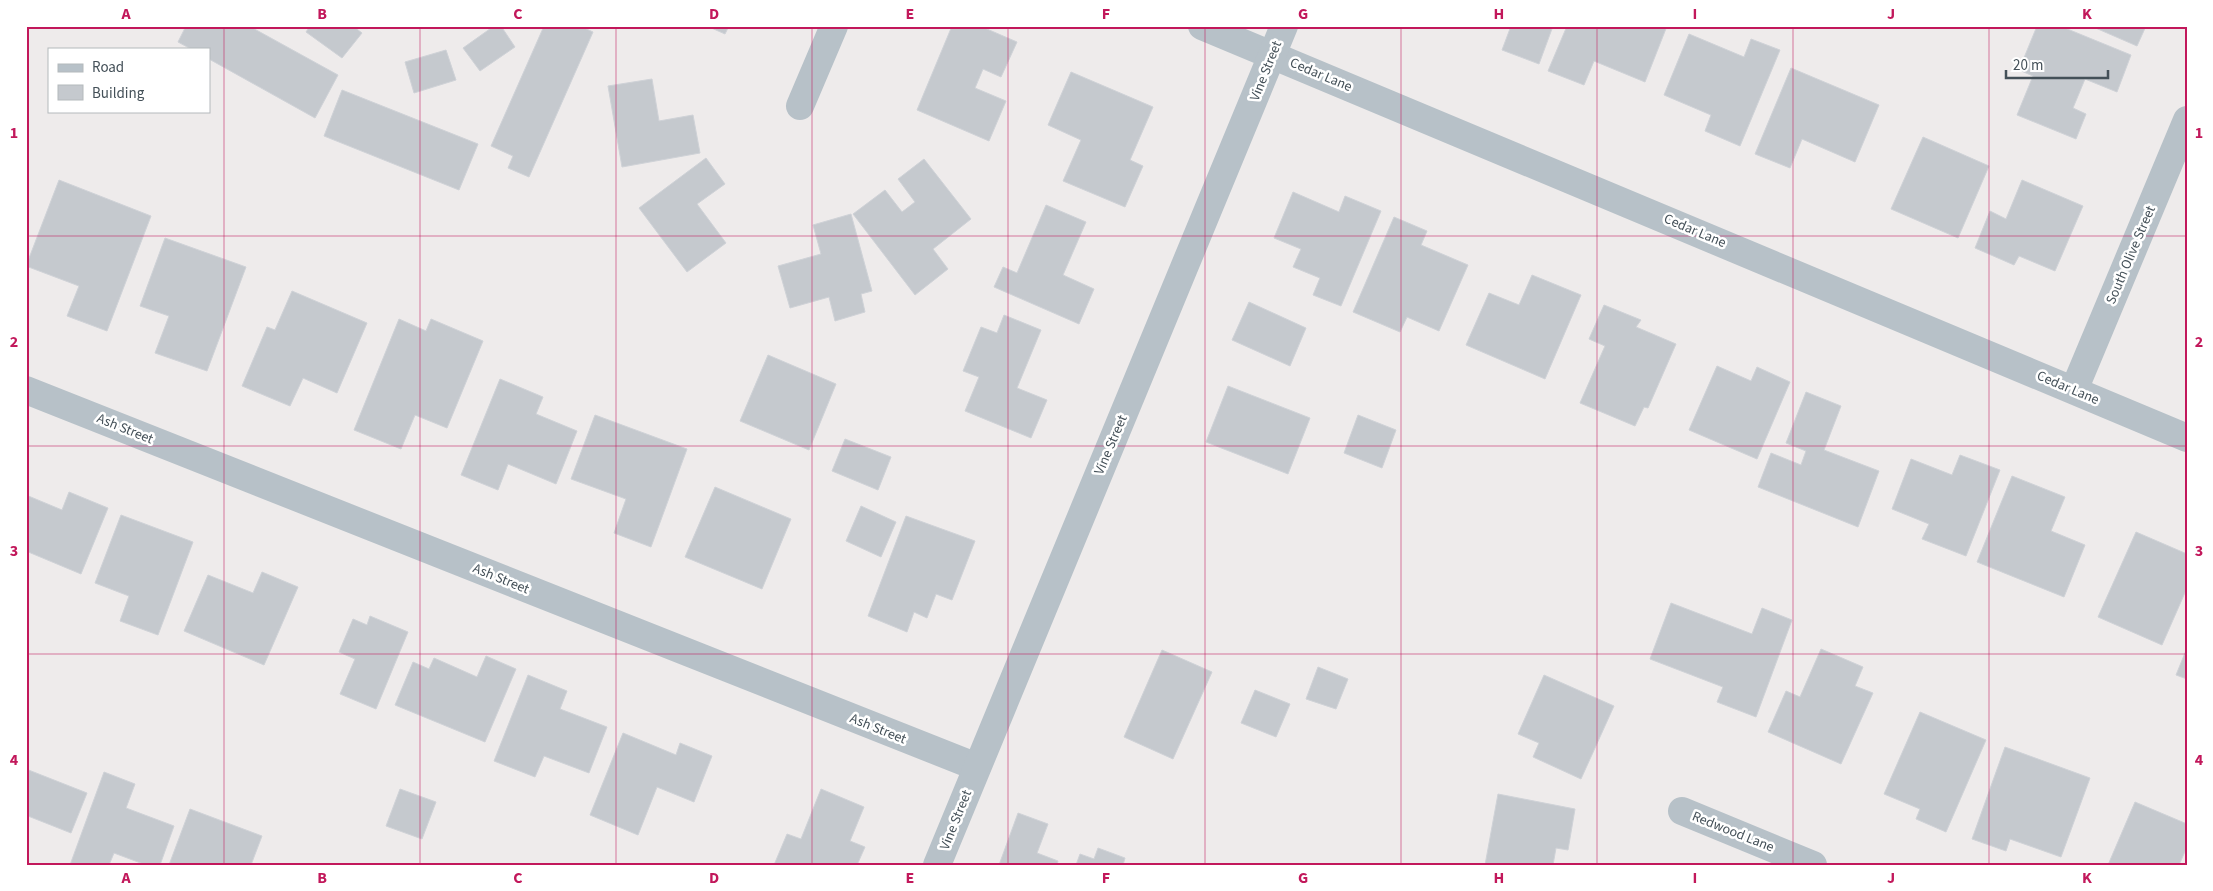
<svg xmlns="http://www.w3.org/2000/svg" width="2213" height="891" font-family="'Source Sans 3',sans-serif">
  <style>
    .building { fill: #c5c9ce; stroke: #cfd2d7 }
    .lines { fill: none; stroke-linecap: round; stroke-linejoin: round }
    .minor { stroke: #b7c1c8; stroke-width: 28 }
    .tertiary { stroke: #b7c1c8; stroke-width: 28 }
    .grid { fill: none; stroke: #c2185b; stroke-width: 1; stroke-opacity: 0.55 }
    .labels { text-anchor: middle; dominant-baseline: central; stroke-width: 5; stroke-linejoin: round; paint-order: stroke }
    .street-label { font-size: 14px; fill: #445058; stroke: #fff }
    .neatline { fill: none; stroke: #c2185b; stroke-width: 2 }
    .grid-label { font-size: 16px; text-anchor: middle; font-weight: bold; fill: #c2185b }
  </style>
  <rect width="100%" height="100%" fill="#eeebeb"/>
  <!-- building -->
  <g class="building">
    <polygon points="186,26 249,26 338,75 315,118 209,59 209,49 191,49 178,42"/>
    <polygon points="310,26 353,26 362,33 342,58 306,32"/>
    <polygon points="494,26 501,26 515,47 480,71 463,48"/>
    <polygon points="544,26 580,26 593,32 529,177 508,168 513,156 491,146"/>
    <polygon points="707,26 729,26 725,34"/>
    <polygon points="952,26 980,26 1017,42 1001,77 983,69 975,88 1006,101 989,141 917,110"/>
    <polygon points="1511,26 1553,26 1539,64 1502,50"/>
    <polygon points="1567,26 1667,26 1645,82 1594,61 1584,85 1548,71"/>
    <polygon points="2037,26 2060,26 2131,55 2117,92 2085,79 2073,108 2086,114 2076,139 2017,115 2033,76 2019,70"/>
    <polygon points="2091,26 2146,26 2137,46"/>
    <polygon points="1689,34 1744,57 1751,39 1780,50 1740,146 1705,131 1711,115 1664,95"/>
    <polygon points="446,50 456,80 414,93 405,62"/>
    <polygon points="1791,68 1879,105 1855,162 1802,139 1790,168 1755,154"/>
    <polygon points="1071,72 1153,107 1130,160 1143,166 1125,207 1063,181 1081,140 1048,125"/>
    <polygon points="652,79 659,121 693,115 700,153 622,167 608,86"/>
    <polygon points="342,90 478,144 459,190 324,136"/>
    <polygon points="1923,137 1989,166 1958,238 1891,209"/>
    <polygon points="706,158 725,184 697,204 726,243 687,272 639,208"/>
    <polygon points="924,159 971,219 933,249 948,269 915,295 853,214 885,190 902,212 915,202 898,179"/>
    <polygon points="59,180 151,216 107,331 67,316 79,286 26,266"/>
    <polygon points="2022,180 2083,206 2055,271 2019,256 2014,265 1975,248 1990,211 2006,219"/>
    <polygon points="1293,192 1339,212 1345,196 1381,211 1341,306 1313,295 1320,278 1293,267 1301,249 1274,238"/>
    <polygon points="1046,205 1086,222 1063,275 1094,289 1079,324 994,287 1003,267 1017,273"/>
    <polygon points="851,214 872,291 861,294 865,312 835,321 829,297 790,308 778,266 821,254 813,225"/>
    <polygon points="1394,217 1427,231 1421,245 1468,265 1439,331 1407,317 1400,332 1353,312"/>
    <polygon points="165,238 246,267 207,371 155,353 169,316 140,306"/>
    <polygon points="1532,275 1581,295 1545,379 1466,345 1489,293 1519,305"/>
    <polygon points="292,291 367,323 337,393 303,378 290,406 242,386 267,327 275,330"/>
    <polygon points="1249,302 1306,328 1290,366 1232,340"/>
    <polygon points="1604,305 1641,320 1636,327 1676,344 1648,408 1644,407 1635,426 1580,403 1605,346 1589,339"/>
    <polygon points="1004,315 1041,330 1017,388 1047,400 1031,438 965,411 979,377 963,371 981,327 997,333"/>
    <polygon points="399,319 426,331 431,319 483,341 447,428 415,415 401,449 354,430"/>
    <polygon points="768,355 836,384 809,450 740,421"/>
    <polygon points="1717,366 1751,381 1757,367 1790,382 1757,459 1689,430"/>
    <polygon points="500,379 543,397 536,414 577,431 556,484 508,464 498,490 461,475"/>
    <polygon points="1228,386 1310,418 1288,474 1206,442"/>
    <polygon points="1806,392 1841,406 1824,450 1879,471 1858,527 1758,487 1771,453 1801,465 1806,451 1786,443"/>
    <polygon points="595,415 687,449 651,547 614,533 626,499 571,479"/>
    <polygon points="1358,415 1396,430 1382,468 1344,453"/>
    <polygon points="845,439 891,457 878,490 832,471"/>
    <polygon points="1960,455 2000,470 1966,556 1922,539 1929,524 1892,509 1911,459 1952,475"/>
    <polygon points="2012,476 2065,497 2051,531 2085,545 2064,597 1977,562"/>
    <polygon points="715,487 791,519 762,589 685,557"/>
    <polygon points="69,492 108,508 81,574 26,551 26,495 62,510"/>
    <polygon points="861,506 896,522 881,557 846,541"/>
    <polygon points="121,515 193,542 158,635 120,621 129,596 95,583"/>
    <polygon points="906,516 975,541 952,600 936,594 927,618 914,612 907,632 868,616"/>
    <polygon points="2136,532 2187,554 2187,588 2162,645 2098,617"/>
    <polygon points="262,572 298,587 264,665 184,631 208,575 253,593"/>
    <polygon points="1671,603 1752,634 1762,608 1792,620 1756,717 1717,702 1723,687 1650,659"/>
    <polygon points="370,616 408,632 376,709 340,694 355,659 339,652 353,619 367,625"/>
    <polygon points="2187,648 2187,679 2176,675"/>
    <polygon points="1821,649 1863,667 1855,686 1873,693 1841,764 1768,732 1786,691 1800,697"/>
    <polygon points="1162,650 1212,672 1173,759 1124,737"/>
    <polygon points="486,656 516,669 485,742 395,705 413,662 429,669 434,658 477,677"/>
    <polygon points="1318,667 1348,679 1336,709 1306,699"/>
    <polygon points="528,675 567,691 560,709 607,727 589,773 544,756 535,777 494,761"/>
    <polygon points="1544,675 1614,706 1581,779 1533,757 1539,743 1518,734"/>
    <polygon points="1255,690 1290,704 1276,737 1241,723"/>
    <polygon points="1920,712 1986,740 1946,832 1916,819 1920,809 1884,794"/>
    <polygon points="623,733 676,755 680,743 712,756 694,802 657,787 638,835 590,815"/>
    <polygon points="2005,747 2090,778 2061,857 2010,839 2006,851 1972,839"/>
    <polygon points="26,769 87,793 71,833 28,816 26,820"/>
    <polygon points="104,772 135,784 126,808 174,826 160,865 146,865 114,853 109,865 70,865"/>
    <polygon points="400,789 436,802 422,839 386,826"/>
    <polygon points="821,789 864,807 850,841 865,847 857,865 774,865 787,834 801,839"/>
    <polygon points="1498,794 1575,809 1568,850 1556,848 1553,865 1485,865"/>
    <polygon points="2135,802 2187,824 2187,847 2179,865 2108,865"/>
    <polygon points="190,809 262,836 251,865 169,865"/>
    <polygon points="1018,813 1048,824 1037,853 1058,861 1057,865 999,865"/>
    <polygon points="1098,848 1125,858 1123,865 1076,865 1080,854 1094,859"/>
  </g>
  <g class="lines">
    <!-- minor -->
    <g class="minor">
      <polyline points="1202,26 2187,438"/>
      <polyline points="800,106 834,26"/>
      <polyline points="26,390 977,767"/>
      <polyline points="2074,390 2187,120"/>
      <polyline points="1682,811 1813,865"/>
    </g>
    <!-- tertiary -->
    <polyline class="tertiary" points="937,865 1284,26"/>
  </g>
  <!-- grid -->
  <path class="grid" d="M224,26v839M420,26v839M616,26v839M812,26v839M1008,26v839M1205,26v839M1401,26v839M1597,26v839M1793,26v839M1989,26v839M26,236h2161M26,446h2161M26,654h2161"/>
  <g class="labels">
    <!-- street labels -->
    <g class="street-label">
      <text transform="translate(1266 71) rotate(-68)">Vine Street</text>
      <text transform="translate(1321 75) rotate(23)">Cedar Lane</text>
      <text transform="translate(1695 231) rotate(23)">Cedar Lane</text>
      <text transform="translate(2131 255) rotate(-67)">South Olive Street</text>
      <text transform="translate(2068 388) rotate(23)">Cedar Lane</text>
      <text transform="translate(125 429) rotate(22)">Ash Street</text>
      <text transform="translate(1111 445) rotate(-67)">Vine Street</text>
      <text transform="translate(501 579) rotate(22)">Ash Street</text>
      <text transform="translate(878 729) rotate(22)">Ash Street</text>
      <text transform="translate(956 820) rotate(-68)">Vine Street</text>
      <text transform="translate(1733 832) rotate(22)">Redwood Lane</text>
    </g>
  </g>
  <!-- border -->
  <rect width="2213" height="891" fill="none" stroke="#ffffff" stroke-width="55"/>
  <!-- legend -->
  <rect x="48" y="48" width="162" height="65" fill="#ffffff" stroke="#b4b9bc"/>
  <rect x="58" y="64" width="25" height="8" fill="#b7c1c8" stroke="#b4b9bc"/>
  <text x="92" y="72" font-size="15" fill="#445058">Road</text>
  <rect x="58" y="85" width="25" height="15" fill="#c5c9ce" stroke="#b4b9bc"/>
  <text x="92" y="98" font-size="15" fill="#445058">Building</text>
  <!-- scale -->
  <path d="M2006 70v8h102v-8" fill="none" stroke="#445058" stroke-width="2.5"/>
  <text x="2013" y="70" font-size="15" fill="#445058" stroke="#ffffff" stroke-width="4" paint-order="stroke">20 m</text>
  <rect x="28" y="28" width="2158" height="836" class="neatline"/>
  <g class="grid-label">
    <text x="126" y="19">A</text>
    <text x="322" y="19">B</text>
    <text x="518" y="19">C</text>
    <text x="714" y="19">D</text>
    <text x="910" y="19">E</text>
    <text x="1106" y="19">F</text>
    <text x="1303" y="19">G</text>
    <text x="1499" y="19">H</text>
    <text x="1695" y="19">I</text>
    <text x="1891" y="19">J</text>
    <text x="2087" y="19">K</text>
    <text x="14" y="138">1</text>
    <text x="2199" y="138">1</text>
    <text x="14" y="347">2</text>
    <text x="2199" y="347">2</text>
    <text x="14" y="556">3</text>
    <text x="2199" y="556">3</text>
    <text x="14" y="765">4</text>
    <text x="2199" y="765">4</text>
    <text x="126" y="883">A</text>
    <text x="322" y="883">B</text>
    <text x="518" y="883">C</text>
    <text x="714" y="883">D</text>
    <text x="910" y="883">E</text>
    <text x="1106" y="883">F</text>
    <text x="1303" y="883">G</text>
    <text x="1499" y="883">H</text>
    <text x="1695" y="883">I</text>
    <text x="1891" y="883">J</text>
    <text x="2087" y="883">K</text>
  </g>
</svg>
